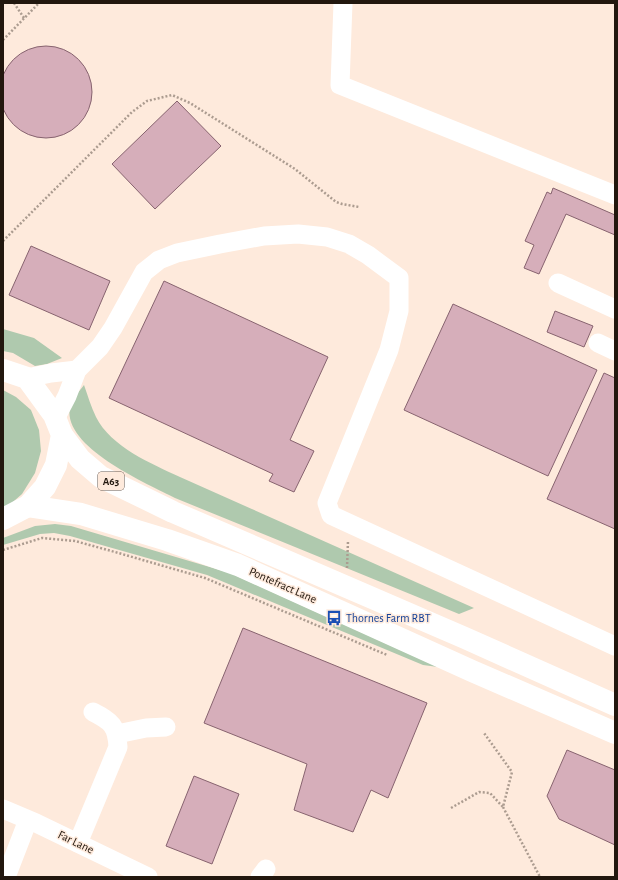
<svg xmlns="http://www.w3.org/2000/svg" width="618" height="880" font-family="'Alegreya Sans',sans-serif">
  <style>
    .green { fill: #afc9ae }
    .building { fill: #d6aeba; stroke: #87636f }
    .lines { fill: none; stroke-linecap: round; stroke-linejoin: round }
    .path { stroke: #ac9c90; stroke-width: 2.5; stroke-dasharray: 2 2; stroke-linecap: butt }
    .minor { stroke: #fff; stroke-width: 19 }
    .highway { stroke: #fff; stroke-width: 22 }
    .labels { text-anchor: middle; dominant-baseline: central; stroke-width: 3; stroke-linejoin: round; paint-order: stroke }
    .shield { fill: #feeadc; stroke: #64564c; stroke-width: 1 }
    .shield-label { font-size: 11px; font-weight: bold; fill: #22170e }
    .street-label { font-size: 12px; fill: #22170e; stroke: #feeadc }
    .transit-label { font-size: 12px; fill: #164399; stroke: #feeadc; text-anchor: start }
  </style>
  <rect width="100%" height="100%" fill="#feeadc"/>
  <!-- green -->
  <g class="green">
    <polygon points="3,329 34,338 62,358 47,364 35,366 13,353 3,351"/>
    <path d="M84,385c4,11 7,22 12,32 15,30 56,47 84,60l294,131 -15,6 -284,-116c-29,-15 -114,-51 -105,-92 1,-7 10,-15 14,-21z"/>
    <polygon points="3,390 16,397 31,410 39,430 41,451 35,473 22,494 6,508 3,508"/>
    <polygon points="55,524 71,526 230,573 438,667 423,665 207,575 70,536 54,533 40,534 3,545 3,538 35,526"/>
  </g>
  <!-- building -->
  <g class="building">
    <circle cx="46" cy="92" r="46"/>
    <polygon points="177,101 221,146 155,209 112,164"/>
    <polygon points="553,188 615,215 615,235 566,214 539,274 524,268 534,245 525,241 547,192 551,194"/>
    <polygon points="31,246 110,281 89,330 9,295"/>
    <polygon points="164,281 328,357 290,440 314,451 294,492 269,481 273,474 109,398"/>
    <polygon points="453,304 597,370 548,476 404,410"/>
    <polygon points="555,311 593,326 584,347 547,332"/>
    <polygon points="604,373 615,378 615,529 547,499"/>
    <polygon points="243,628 427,703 388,798 371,790 353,832 294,810 307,764 204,723"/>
    <polygon points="567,750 615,770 615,845 559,819 547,796"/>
    <polygon points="194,776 239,794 212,864 166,846"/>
  </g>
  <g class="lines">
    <!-- path -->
    <g class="path">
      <polyline points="14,3 24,18"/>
      <polyline points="3,40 39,3"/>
      <polyline points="3,241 132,112 147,101 172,95 190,103 295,169 336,202 342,204 359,207"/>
      <polyline points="3,550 42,538 75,541 115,552 205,578 387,655"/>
      <polyline points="347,568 348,541"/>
      <polyline points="503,807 540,877"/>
      <polyline points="451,808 479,792 490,793 503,807 512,772 484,733"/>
    </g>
    <!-- minor -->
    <g class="minor">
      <polyline points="343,3 340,85 615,195"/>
      <polyline points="558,283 615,309"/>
      <polyline points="598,343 615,351"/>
      <polyline points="27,378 51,373 77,370"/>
      <polyline points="55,419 67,396 77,370 100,347 113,328 144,272 159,260 177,253 220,244 264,236 298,234 327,237 349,244 368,255 399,278 399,311 389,350 327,503 331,515 615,646"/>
      <polyline points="117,734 146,728 166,727"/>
      <polyline points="3,809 36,823 148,877"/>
      <path d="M78,843l40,-96c-1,-21 -7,-26 -25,-35"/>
      <polyline points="6,877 28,820"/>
      <polyline points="260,877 266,869"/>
    </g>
    <!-- highway -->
    <g class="highway">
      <polyline points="3,370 27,378 54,415 62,435 56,465 45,487 28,506 3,519"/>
      <polyline points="62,435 80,459 101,477 173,512 465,638 615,705"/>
      <polyline points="28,506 81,514 167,540 238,565 472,671 615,733"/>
    </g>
  </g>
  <!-- icons -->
  <defs>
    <symbol id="bus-bare" viewBox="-9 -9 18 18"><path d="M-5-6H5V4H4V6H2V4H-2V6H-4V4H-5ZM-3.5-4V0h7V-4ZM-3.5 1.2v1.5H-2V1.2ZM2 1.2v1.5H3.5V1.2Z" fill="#1a4fb4" stroke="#feeadc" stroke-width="2.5" paint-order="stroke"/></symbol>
  </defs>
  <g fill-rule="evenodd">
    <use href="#bus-bare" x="323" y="607" width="22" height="22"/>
  </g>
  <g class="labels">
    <!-- shield labels -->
    <rect class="shield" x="98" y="472" width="26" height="18" rx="3"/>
    <g class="shield-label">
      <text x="111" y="481">A63</text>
    </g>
    <!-- street labels -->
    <g class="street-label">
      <text transform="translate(283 585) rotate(24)">Pontefract Lane</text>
      <text transform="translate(76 842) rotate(26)">Far Lane</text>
    </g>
    <!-- transit labels -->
    <g class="transit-label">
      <text x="346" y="618">Thornes Farm RBT</text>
    </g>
  </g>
  <!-- border -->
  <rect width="618" height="880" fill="none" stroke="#22170e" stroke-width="8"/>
</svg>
